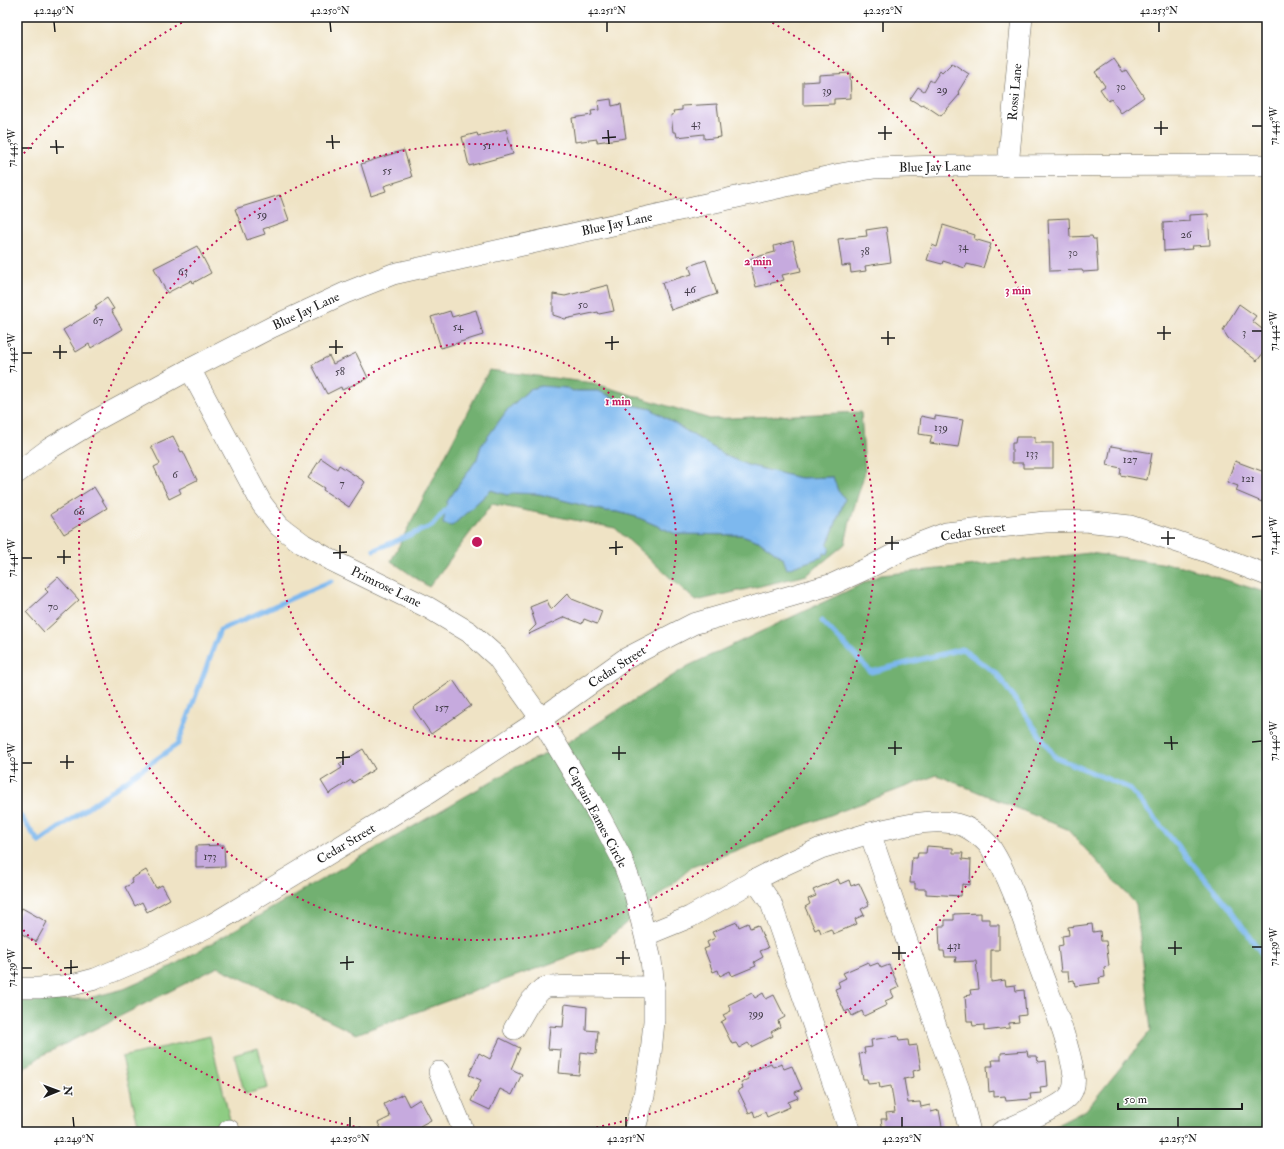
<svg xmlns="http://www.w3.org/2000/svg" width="1284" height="1149" font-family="'IM FELL Double Pica',serif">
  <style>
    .green { fill: #8ecc83; stroke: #557450 }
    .forest { fill: #72b071; stroke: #476646; fill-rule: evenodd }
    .water { fill: #7db8ee; stroke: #4c6a85 }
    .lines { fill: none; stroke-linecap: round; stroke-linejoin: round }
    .stream { stroke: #7db8ee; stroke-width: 5 }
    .building { fill: #c6aade }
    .minor-casing { stroke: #666257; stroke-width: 22 }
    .minor { stroke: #fff; stroke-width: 21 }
    .ticks { fill: none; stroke: #1c1c1c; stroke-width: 1.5 }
    .ring { fill: none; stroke: #c2185b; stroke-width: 2; stroke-dasharray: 2 4 }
    .labels { text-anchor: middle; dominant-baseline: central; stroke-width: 3; stroke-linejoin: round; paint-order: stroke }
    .number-label { font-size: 11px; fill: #46404c }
    .street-label { font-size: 13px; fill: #1c1c1c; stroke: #fff }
    .centre { fill: #c2185b; stroke: #fff; stroke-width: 2 }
    .ring-label { font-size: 12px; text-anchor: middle; font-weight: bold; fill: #c2185b; stroke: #fff; stroke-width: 3; stroke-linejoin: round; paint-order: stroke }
    .neatline { fill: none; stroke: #1c1c1c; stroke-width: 1.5 }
    .ticks-label { font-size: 10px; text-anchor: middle; fill: #1c1c1c }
  </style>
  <rect width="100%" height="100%" fill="#fff"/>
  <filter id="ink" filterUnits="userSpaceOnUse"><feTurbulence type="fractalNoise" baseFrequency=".025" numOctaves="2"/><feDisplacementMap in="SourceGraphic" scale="8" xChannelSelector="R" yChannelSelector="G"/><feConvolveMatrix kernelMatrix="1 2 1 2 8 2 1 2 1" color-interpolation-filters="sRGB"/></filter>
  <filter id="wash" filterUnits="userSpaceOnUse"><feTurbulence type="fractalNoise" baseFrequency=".012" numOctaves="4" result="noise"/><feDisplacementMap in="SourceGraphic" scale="16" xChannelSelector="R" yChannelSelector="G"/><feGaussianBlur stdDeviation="0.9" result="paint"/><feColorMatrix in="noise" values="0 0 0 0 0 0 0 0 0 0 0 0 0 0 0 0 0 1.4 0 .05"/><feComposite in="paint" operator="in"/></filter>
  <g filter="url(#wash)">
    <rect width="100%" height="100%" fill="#efe3c5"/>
    <!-- green -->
    <g class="green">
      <polygon points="210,1036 231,1124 197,1132 140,1132 122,1057"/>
      <polygon points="258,1048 268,1088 245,1094 234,1055"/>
    </g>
    <!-- forest -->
    <g class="forest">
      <path d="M489,370l104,13 117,36 151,-7 4,60 -15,49 -5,23 -38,31 -111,26 -81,-73 -123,-24 -63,83 -38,-26zM566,388l7,3h25l34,14 19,4 77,48 19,8 53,13 33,-1 5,14 7,8 -18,47 -44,12 -22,-16 -19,-7 -66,-1 -39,-17 -19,-5 -13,-1 -66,-17 -26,-1 -6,2 -16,-5 -39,36 -5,-24 30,-43 4,-13 27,-37 22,-20z"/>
      <polygon points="1090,553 1182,566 1267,593 1267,1132 1043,1132 1086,1110 1151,1030 1136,904 1067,829 937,775 692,867 599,946 356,1034 218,967 41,1056 17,1074 17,1000 85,999 124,989 160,973 516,767 557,749 688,666 881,575"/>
    </g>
    <!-- water -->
    <polygon class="water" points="541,386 566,388 573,391 598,391 632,405 651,409 728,457 747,465 800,478 833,477 838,491 845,499 827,546 830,547 828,554 824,553 822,557 787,569 783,558 761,542 742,535 676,534 637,517 618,512 605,511 539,494 513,493 507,495 491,490 452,526 443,524 447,502 477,459 481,446 508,409 530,389"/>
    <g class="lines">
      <!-- stream -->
      <g class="stream">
        <polyline points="374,550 432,526 449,506"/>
        <polyline points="822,621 871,672 962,649 997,674 1055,757 1129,788 1228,906 1267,961"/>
        <polyline points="17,811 39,842 178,744 220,630 331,581"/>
      </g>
    </g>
    <g id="blocks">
      <!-- building -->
      <g class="building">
        <polygon points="1114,59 1123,72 1126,70 1144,97 1121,113 1111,99 1108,101 1100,89 1105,86 1095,72"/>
        <polygon points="952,63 969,74 958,92 960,94 941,116 923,104 922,106 910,99 918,87 924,91 930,80 933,82 940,71 942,73"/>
        <polygon points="850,73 851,98 834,99 834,104 803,105 803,82 819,81 819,75"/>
        <polygon points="611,99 612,106 621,104 626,138 597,142 597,139 575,142 572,118 592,115 591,111 599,110 598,101"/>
        <polygon points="717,104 721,137 704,139 704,134 677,137 676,132 673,132 671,115 674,114 673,111 682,110 682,106"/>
        <polygon points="506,129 513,154 469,166 462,137 477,133 478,136"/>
        <polygon points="404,150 412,177 384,186 386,191 371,196 361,164"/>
        <polygon points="280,195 289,220 263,229 265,234 247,240 235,209"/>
        <polygon points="1208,214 1210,245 1192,246 1193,249 1164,251 1163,223 1189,221 1189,215"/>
        <polygon points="1069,218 1070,237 1092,236 1093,239 1096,239 1098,271 1083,272 1082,270 1050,271 1048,219"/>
        <polygon points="943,225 975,235 974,239 991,244 983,268 967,264 965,268 943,261 942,264 927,260 932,245 937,247"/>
        <polygon points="886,227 891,262 865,266 866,271 851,273 850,265 842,266 838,239 867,236 866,230"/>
        <polygon points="793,241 801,271 782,275 784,280 756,287 749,259 775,252 774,246"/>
        <polygon points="197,246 211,273 193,283 192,280 167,293 154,268"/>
        <polygon points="706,260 717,294 671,310 662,283 692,274 689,266"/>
        <polygon points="608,285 614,311 599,314 598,312 565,319 553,315 553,294 565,296"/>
        <polygon points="107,298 114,309 111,310 122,329 91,348 89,344 76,352 63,330 97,309 95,306"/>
        <polygon points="1239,304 1256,316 1252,321 1267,333 1267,348 1257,361 1228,338 1223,330"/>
        <polygon points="476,310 483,335 441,348 431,317 450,311 452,317"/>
        <polygon points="356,353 368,378 342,390 341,387 327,394 312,365 329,356 333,364"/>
        <polygon points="921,416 935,419 935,416 963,420 958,447 930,443 932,436 919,434"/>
        <polygon points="173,436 181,452 183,451 197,480 179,489 181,493 169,499 154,467 160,464 151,446"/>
        <polygon points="1016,437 1035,437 1035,443 1053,443 1053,468 1023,468 1023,463 1012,463 1012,443 1015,443"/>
        <polygon points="1111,446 1152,453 1147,480 1120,475 1121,468 1107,465"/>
        <polygon points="321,458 337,469 339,465 365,482 349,507 323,490 324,488 308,478"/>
        <polygon points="1235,461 1267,473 1267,489 1262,502 1236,491 1238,486 1227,482"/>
        <polygon points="94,487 107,508 64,534 51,514"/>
        <polygon points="58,577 79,600 44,632 26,612 48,592 45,589"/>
        <polygon points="568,593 572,599 602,611 597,624 584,619 582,624 565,617 529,634 528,633 536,625 530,607 547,600 551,610"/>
        <polygon points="453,680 471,706 431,734 413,708"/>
        <polygon points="363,749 375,769 353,783 351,780 329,794 321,781 342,768 339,764"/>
        <polygon points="224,845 225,867 196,868 196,846"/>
        <polygon points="927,846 953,848 953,853 963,853 962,859 971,860 970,885 962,884 961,896 926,894 926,889 915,889 915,883 910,883 912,858 917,858 918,853 926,853"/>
        <polygon points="146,870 156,888 162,885 170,899 147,912 142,902 135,906 125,887 133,883 131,879"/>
        <polygon points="838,879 840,884 849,880 851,886 859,883 869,905 861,909 864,915 855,919 857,924 833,934 831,929 821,933 819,928 815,930 805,907 810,904 808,899 816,896 813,890"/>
        <polygon points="22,908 47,922 36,942 17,931 17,917"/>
        <polygon points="981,913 981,919 990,919 990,925 999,925 999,950 991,950 991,982 1005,980 1006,986 1015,985 1016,991 1024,990 1026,1015 1018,1016 1019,1022 1009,1023 1009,1028 984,1031 984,1025 973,1026 972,1021 967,1021 965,996 971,995 970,990 979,989 976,961 955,962 956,957 945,957 944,951 940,951 939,926 945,926 945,920 954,920 954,914"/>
        <polygon points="737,922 739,927 748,923 750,928 758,925 768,948 760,951 763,957 754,962 756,966 732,976 730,971 720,976 718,970 713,972 704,949 709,947 707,942 715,938 712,932"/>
        <polygon points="1092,924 1093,932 1100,931 1101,941 1106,941 1109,966 1104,967 1105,977 1099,978 1100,983 1075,986 1074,980 1069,981 1068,972 1061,972 1058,946 1063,945 1062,936 1069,935 1068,927"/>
        <polygon points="868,962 870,966 878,963 881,968 889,965 899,987 891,991 894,997 885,1001 887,1005 864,1016 862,1011 852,1016 849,1010 845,1012 835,989 840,987 838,982 846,978 843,973"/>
        <polygon points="752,993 755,998 763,993 766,999 774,995 785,1017 778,1021 780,1027 771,1032 773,1036 751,1047 748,1043 739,1048 736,1043 732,1044 721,1022 726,1019 723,1015 731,1011 728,1005"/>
        <polygon points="565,1004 587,1007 586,1030 598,1031 596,1054 581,1052 579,1075 559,1073 561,1050 548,1049 550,1026 563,1027"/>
        <polygon points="898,1036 899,1041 908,1040 909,1046 917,1045 921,1069 913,1071 914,1077 904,1079 908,1103 920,1102 921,1107 930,1105 931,1112 939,1110 943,1132 883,1132 881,1119 887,1119 886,1113 895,1112 891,1086 880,1088 879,1083 868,1084 867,1079 863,1079 859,1054 865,1053 864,1048 872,1047 871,1040"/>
        <polygon points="500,1038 520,1048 511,1069 522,1074 512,1095 500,1089 490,1110 471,1101 481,1080 469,1075 479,1053 490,1059"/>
        <polygon points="1027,1051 1028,1056 1037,1056 1038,1062 1046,1061 1048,1086 1040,1087 1041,1093 1030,1094 1031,1099 1006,1101 1005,1096 994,1097 994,1091 989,1092 987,1066 993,1066 992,1060 1001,1060 1001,1053"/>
        <polygon points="771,1063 773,1067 782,1064 784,1069 792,1066 802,1089 795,1092 798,1098 788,1102 790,1107 767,1117 765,1112 755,1117 753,1111 749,1113 738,1090 743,1088 741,1083 749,1079 747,1073"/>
        <polygon points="403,1094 409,1106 420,1099 431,1120 420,1126 424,1132 383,1132 378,1123 390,1117 384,1104"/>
      </g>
    </g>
  </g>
  <g filter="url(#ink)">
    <use href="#blocks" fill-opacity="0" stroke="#666257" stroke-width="1"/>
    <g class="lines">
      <defs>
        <g id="minor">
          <polyline points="1008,166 1022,17"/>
          <polyline points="190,369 262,504 279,526 303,544 331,560 429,608 469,632 497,657 541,719 601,819 621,857 635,895 651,960 654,987 654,1021 651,1053 644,1096 634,1132"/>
          <polyline points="17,473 49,449 98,419 190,369 272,327 345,293 393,274 840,174 874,168 939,166 1267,165"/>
          <polyline points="646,935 690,917 755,880"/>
          <polyline points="17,988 39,988 72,985 95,979 149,956 213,924 430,792 541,719 625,659 693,624 833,584 868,568 904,549 946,533 1045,522 1085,521 1130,526 1205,551 1267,575"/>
          <polyline points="514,1029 529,1003 542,989 548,987 576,986 654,987"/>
          <polyline points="439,1072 464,1132"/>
          <polyline points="229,1130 230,1132"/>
          <polyline points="850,1132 771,903 755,880 786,864 821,848 870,833"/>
          <path d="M970,1132l-11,-43 -18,-48 -71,-208c28,-6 75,-20 101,-3 6,4 16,12 20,18 23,36 36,85 51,126 11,30 27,69 32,101 1,6 0,14 -4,20 -8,12 -54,30 -69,37"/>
        </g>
      </defs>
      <!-- minor casing -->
      <use href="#minor" class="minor-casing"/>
      <!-- minor -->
      <use href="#minor" class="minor"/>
    </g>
  </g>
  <!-- ticks -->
  <path class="ticks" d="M54,22l1,10M330,22l1,10M607,22v10M883,22v10M1159,22v10M1161,121v14M885,126v14M1252,126h10M1154,128h14M608,130l1,14M878,133h14M332,135l1,14M602,138l14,-1M56,140l1,14M326,142h14M50,147h14M22,148h10M1164,326v14M888,331v14M1252,331h10M1157,333h14M612,336v14M881,338h14M336,340v14M605,343l14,-1M60,345v14M329,347h14M53,352h14M22,353h10M1168,531v14M892,536v14M1252,537l10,-1M1161,538h14M616,541v14M885,543h14M340,545v14M609,548l14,-1M64,550v14M333,553l14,-1M57,557h14M22,558h10M1171,736l1,14M895,741v14M1252,742l10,-1M1164,743h14M619,746v14M888,748h14M343,751v14M612,753h14M67,755v14M336,758l14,-1M60,762h14M22,763h10M1175,941v14M899,946v14M1252,947h10M1168,948h14M623,951v14M892,953h14M347,956v14M616,958h14M71,960v14M340,963l14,-1M22,968h10M64,968l14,-1M73,1117l1,10M350,1117v10M626,1117v10M902,1117v10M1178,1117v10"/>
  <!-- distance rings -->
  <g class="ring">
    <circle cx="477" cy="542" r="199"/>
    <circle cx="477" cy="542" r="398"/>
    <path d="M384 1132A597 597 0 0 1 20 926M20 158A597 597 0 0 1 192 17M762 17A597 597 0 0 1 570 1132"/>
  </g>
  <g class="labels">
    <!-- number labels -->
    <g class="number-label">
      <text x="1121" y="86">30</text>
      <text x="942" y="89">29</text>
      <text x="827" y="90">39</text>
      <text x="696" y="123">43</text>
      <text x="487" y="145">51</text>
      <text x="387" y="170">55</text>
      <text x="262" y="214">59</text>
      <text x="1186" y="234">26</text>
      <text x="963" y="246">34</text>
      <text x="865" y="251">38</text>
      <text x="1073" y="252">30</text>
      <text x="183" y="271">63</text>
      <text x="690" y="289">46</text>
      <text x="583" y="304">50</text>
      <text x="98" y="320">67</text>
      <text x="458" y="326">54</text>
      <text x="1244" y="332">3</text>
      <text x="340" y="371">58</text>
      <text x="941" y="427">139</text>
      <text x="1032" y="453">133</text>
      <text x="1130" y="459">127</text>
      <text x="175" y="474">6</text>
      <text x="1248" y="478">121</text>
      <text x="342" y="483">7</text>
      <text x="79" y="511">66</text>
      <text x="53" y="606">70</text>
      <text x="442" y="707">157</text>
      <text x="210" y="856">173</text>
      <text x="954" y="945">431</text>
      <text x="756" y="1013">399</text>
    </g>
    <!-- street labels -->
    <g class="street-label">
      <text transform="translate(1015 92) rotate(-85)">Rossi Lane</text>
      <text transform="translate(935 167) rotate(-1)">Blue Jay Lane</text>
      <text transform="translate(617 224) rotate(-12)">Blue Jay Lane</text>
      <text transform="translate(306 311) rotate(-25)">Blue Jay Lane</text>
      <text transform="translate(973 532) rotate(-9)">Cedar Street</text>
      <text transform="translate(386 587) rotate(26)">Primrose Lane</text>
      <text transform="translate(617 667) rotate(-33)">Cedar Street</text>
      <text transform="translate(597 817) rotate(62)">Captain Eames Circle</text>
      <text transform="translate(346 844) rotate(-31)">Cedar Street</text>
    </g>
  </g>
  <circle cx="477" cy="542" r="6" class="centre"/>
  <g class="ring-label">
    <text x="758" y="265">2 min</text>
    <text x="1018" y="294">3 min</text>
    <text x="618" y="405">1 min</text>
  </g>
  <!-- margin -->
  <rect width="1284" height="1149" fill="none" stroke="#fff" stroke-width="44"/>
  <!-- north arrow -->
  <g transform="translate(58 1091) rotate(89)" stroke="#ffffff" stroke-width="3" paint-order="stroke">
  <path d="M0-3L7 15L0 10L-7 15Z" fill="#1c1c1c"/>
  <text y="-6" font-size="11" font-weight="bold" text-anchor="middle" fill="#1c1c1c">N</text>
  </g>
  <!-- scale -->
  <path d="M1118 1103v6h124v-6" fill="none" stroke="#1c1c1c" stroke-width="2"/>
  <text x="1124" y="1103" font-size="12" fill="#1c1c1c" stroke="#ffffff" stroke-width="3" paint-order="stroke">50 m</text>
  <rect x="22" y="22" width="1240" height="1105" class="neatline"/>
  <g class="ticks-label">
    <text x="54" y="14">42.249°N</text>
    <text x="330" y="14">42.250°N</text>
    <text x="607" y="14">42.251°N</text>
    <text x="883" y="14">42.252°N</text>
    <text x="1159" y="14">42.253°N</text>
    <text transform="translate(1273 126) rotate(-90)" y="4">71.443°W</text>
    <text transform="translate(11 148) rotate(-90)" y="4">71.443°W</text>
    <text transform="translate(1273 331) rotate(-90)" y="4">71.442°W</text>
    <text transform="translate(11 353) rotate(-90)" y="4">71.442°W</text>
    <text transform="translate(1273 536) rotate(-90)" y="4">71.441°W</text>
    <text transform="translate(11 558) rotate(-90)" y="4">71.441°W</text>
    <text transform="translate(1273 741) rotate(-90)" y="4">71.440°W</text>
    <text transform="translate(11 763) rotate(-90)" y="4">71.440°W</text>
    <text transform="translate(1273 947) rotate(-90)" y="4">71.439°W</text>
    <text transform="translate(11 968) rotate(-90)" y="4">71.439°W</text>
    <text x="74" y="1142">42.249°N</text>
    <text x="350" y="1142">42.250°N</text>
    <text x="626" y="1142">42.251°N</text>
    <text x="902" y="1142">42.252°N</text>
    <text x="1178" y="1142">42.253°N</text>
  </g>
</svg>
